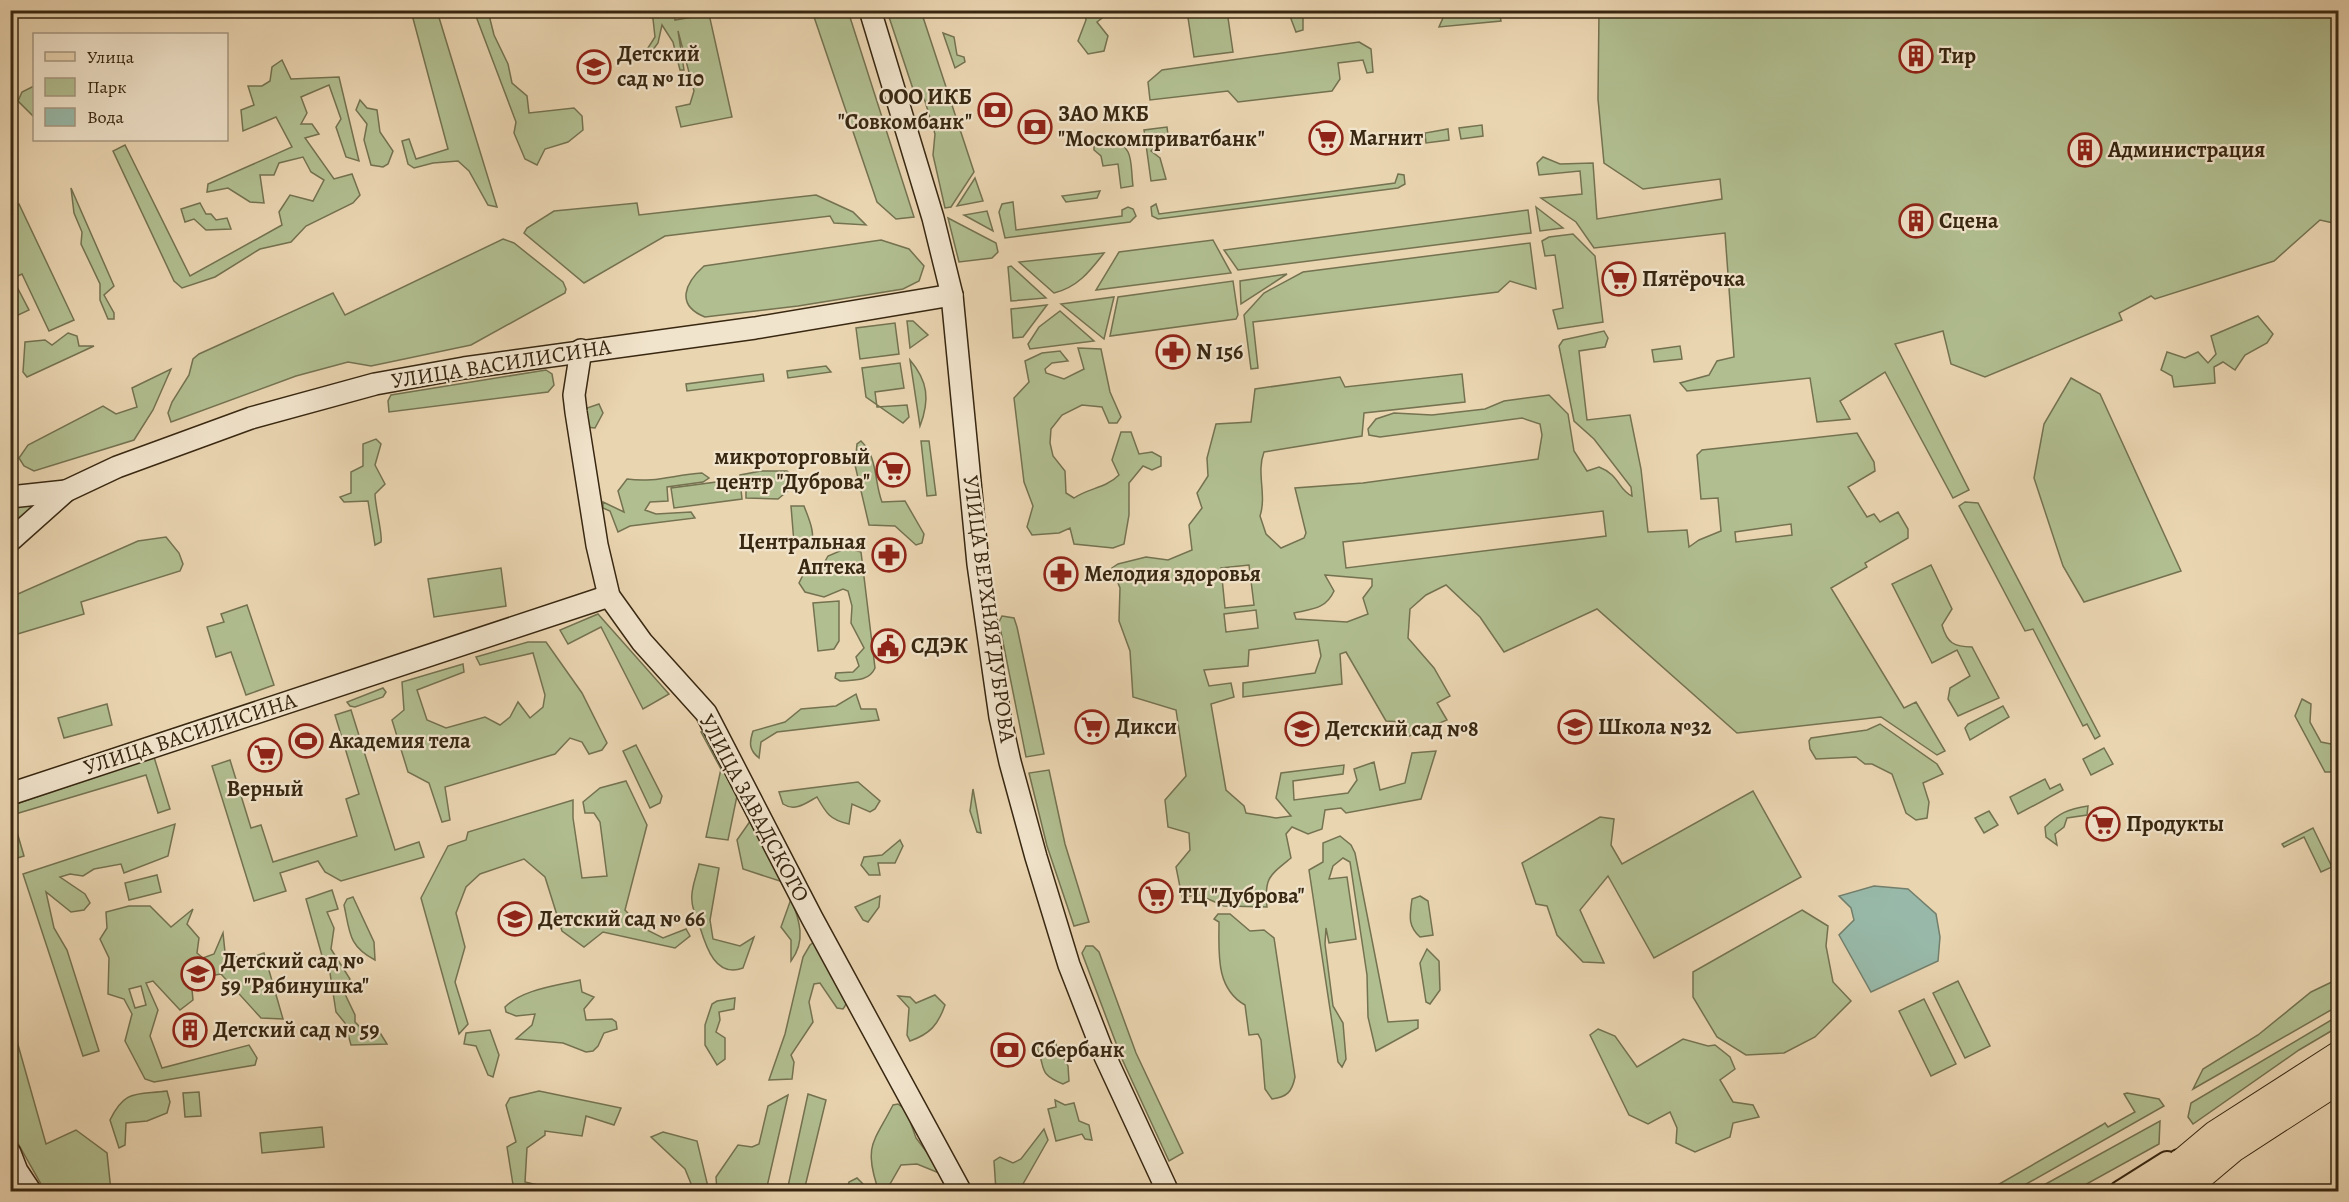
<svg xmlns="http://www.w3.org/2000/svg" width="2349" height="1202" font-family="Alegreya,serif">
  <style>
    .green { fill: #b1be90; stroke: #747250; stroke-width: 1.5; fill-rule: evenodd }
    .water { fill: #98b9a9; stroke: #727f6c; stroke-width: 1.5 }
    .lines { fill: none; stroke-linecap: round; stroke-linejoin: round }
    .secondary-casing { stroke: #382711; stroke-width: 24 }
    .primary-casing { stroke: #382711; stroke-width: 26 }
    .highway-casing { stroke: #382711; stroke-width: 28 }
    .secondary { stroke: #f1e4cc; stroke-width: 21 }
    .primary { stroke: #ead5b1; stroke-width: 22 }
    .highway { stroke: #ead5b1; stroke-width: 26 }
    .labels { text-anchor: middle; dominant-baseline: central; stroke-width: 4.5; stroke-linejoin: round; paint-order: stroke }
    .poi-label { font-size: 22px; font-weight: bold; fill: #382711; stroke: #f1e4cc; text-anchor: start }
    .street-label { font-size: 22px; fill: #382711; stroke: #f1e4cc }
  </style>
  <rect width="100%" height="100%" fill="#ead5b1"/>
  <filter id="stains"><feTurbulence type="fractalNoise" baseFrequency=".00333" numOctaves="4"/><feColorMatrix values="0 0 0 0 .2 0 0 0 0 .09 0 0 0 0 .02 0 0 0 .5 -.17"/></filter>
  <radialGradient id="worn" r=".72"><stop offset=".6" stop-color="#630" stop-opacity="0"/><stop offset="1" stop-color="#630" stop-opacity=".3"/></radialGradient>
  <!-- green -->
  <g class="green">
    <polygon points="411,11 437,11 497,207 488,205 469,171 458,161 433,163 414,168 408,164 402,141 409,139 416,159 448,149"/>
    <polygon points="474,11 488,11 494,35 508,64 512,83 527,96 529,113 574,108 582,116 583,130 568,142 545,149 537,165 525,159 514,133 516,122"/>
    <polygon points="647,11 674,11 675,20 709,14 732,117 681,127 676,107 690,104 694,91 678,31 684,70 680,70 673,42 662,25 658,43 652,51 646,51 655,37 653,19"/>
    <polygon points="812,11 848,11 914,217 896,219 877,202"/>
    <polygon points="887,11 921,11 974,172 951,207 945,208 933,155 935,134 924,98 913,89"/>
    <polygon points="1084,11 1103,11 1102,18 1097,22 1108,36 1104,51 1088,54 1078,41 1086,20"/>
    <polygon points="1187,11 1227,11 1233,52 1194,57"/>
    <polygon points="1288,11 1303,11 1303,30 1296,32"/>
    <polygon points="1446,11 1491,11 1500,16 1501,21 1439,27"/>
    <polygon points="1599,11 2338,11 2338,224 2320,220 2274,261 2155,299 2151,296 2119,313 2122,320 1985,377 1951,364 1943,331 1895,344 1969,490 1953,498 1885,372 1840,401 1850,419 1817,422 1810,378 1687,391 1680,383 1709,375 1717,361 1734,357 1725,233 1594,248 1576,222 1541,198 1582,194 1580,171 1539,175 1537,163 1543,157 1560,164 1593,163 1597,219 1722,199 1720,179 1643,189 1604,163 1598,99"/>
    <polygon points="943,33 954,37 957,55 964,57 965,62 955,68"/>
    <polygon points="1359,42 1371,49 1373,72 1367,73 1363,60 1338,63 1340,79 1332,91 1238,102 1228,91 1150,100 1148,82 1162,70"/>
    <polygon points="282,60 291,79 339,77 359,161 346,157 336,127 341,119 329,85 301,97 307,113 301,124 312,124 319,134 305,138 334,179 352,174 360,195 353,203 306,226 291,242 260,249 215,277 182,288 174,281 113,151 125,145 190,276 282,225 279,212 290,195 313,201 324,180 311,172 303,157 279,163 274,175 260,175 264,203 250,202 228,188 207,192 208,184 292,147 276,117 243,131 241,110 254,105 248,86 262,86 270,81 272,67"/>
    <polygon points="34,86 34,117 18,101 22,92"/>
    <polygon points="360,100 367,108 377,110 380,132 393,151 388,164 383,167 371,165 364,140 367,124 356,110"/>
    <polygon points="1482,125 1483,136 1461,139 1459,128"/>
    <polygon points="1167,127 1168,135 1151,151 1160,158 1166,179 1151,181 1144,130"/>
    <polygon points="1448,129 1449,140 1426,143 1425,133"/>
    <path d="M1110,139c25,7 20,24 23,47l-12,2 -3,-24 -15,2 -2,-10 -7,-6v-8z"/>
    <polygon points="1398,174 1404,175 1405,184 1398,188 1158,219 1152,216 1151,207 1156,204 1159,214 1395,183"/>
    <polygon points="975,178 983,201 957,206"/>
    <polygon points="71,188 114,286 104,295 114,313 114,319 108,319 100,300 100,284 81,244 82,232 74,213"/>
    <polygon points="1100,191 1097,198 1066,202 1062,196"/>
    <polygon points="816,195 853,212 866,225 834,223 830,216 665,236 584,283 524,233 527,228 554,211 637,203 639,215"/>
    <polygon points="1013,202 1016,230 1122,216 1122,210 1128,207 1133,209 1136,216 1130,222 1005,238 999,212 1002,204"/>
    <polygon points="200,203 206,214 211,214 216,220 227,218 231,229 206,230 194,219 185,222 181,209"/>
    <polygon points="19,204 74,320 49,331 22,274 11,279 11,208"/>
    <polygon points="1536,207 1563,228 1540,231"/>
    <polygon points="1528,210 1531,233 1522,234 1238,270 1224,250"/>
    <polygon points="987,211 993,231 964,215"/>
    <polygon points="948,218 996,243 998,252 992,258 959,262"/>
    <polygon points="1573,234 1595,256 1603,322 1558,329 1553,310 1563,308 1555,255 1545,256 1542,241 1549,237"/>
    <polygon points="503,239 514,243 563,282 566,289 565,293 471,345 371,366 348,362 296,376 171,422 168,413 172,402 189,375 193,359 199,354 333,293 345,315"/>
    <path d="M881,240l28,9 15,17 -5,15 -16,8 -105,17 -93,11c-30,-12 -20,-34 -1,-51z"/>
    <polygon points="1213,240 1231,273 1096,290 1119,252"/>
    <polygon points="1530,243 1536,289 1510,281 1498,292 1253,322 1258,368 1251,369 1244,315 1264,293 1303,272"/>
    <path d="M1104,253c-14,18 -26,34 -50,40l-35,-31z"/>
    <polygon points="1011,266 1046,298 1011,301 1008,267"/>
    <polygon points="1287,274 1241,304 1240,281"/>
    <polygon points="1233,281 1238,315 1236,319 1110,336 1118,297"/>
    <polygon points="15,283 29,310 14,317 11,310 11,285"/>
    <polygon points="1114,297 1104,339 1061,304"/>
    <polygon points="1047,305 1023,337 1013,338 1011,309"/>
    <polygon points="1060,311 1094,341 1030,349 1028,344 1039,327"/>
    <polygon points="2258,316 2273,334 2267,343 2245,355 2235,370 2223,362 2214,367 2215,383 2174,387 2172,376 2161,370 2167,352 2185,358 2198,352 2208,363 2216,354 2211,336"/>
    <polygon points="907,321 913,321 928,335 910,348"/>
    <polygon points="895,323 899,354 860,359 856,328"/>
    <path d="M1604,331l4,7 -3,9 -26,4 8,69 43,-5 11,54 7,63 39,-2 2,17 10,-7 22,-9 -3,-33 -17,1 -4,-44 5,-5 155,-17 17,29 1,9 -27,16 19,30 7,-3 6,8 18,-10 10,17v9l-43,25 2,4 -36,21 73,120 12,-6 29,49 -8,4 -56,-38 -144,16 -140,-124 -93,43 -24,-35 -34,-32 -20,10 -16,14 -2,29 26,30 16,28 -13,7 10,17 -38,16 -8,-14 -15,-1 -40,-69 -6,2 2,30 -99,13v-14l72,-10 6,-17 -3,-16 -69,10 -1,16 -44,4 5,16 22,-3 3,14 -23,7 15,86 18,16 2,7 30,5 15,-2 -15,-18 5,-25 63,-8 -1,9 -50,7 1,19 54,-7 9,-13 -3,-11 20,-7 6,28 25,-7 7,-30 24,-2 -15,48 -75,14 -5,-5 -16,2 -3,19 -14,5 -16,-7 -6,7 5,24c-22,18 -27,20 -24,49l-43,-1 -25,-11 -17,2 -6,-30 14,-17 -1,-17 -21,-6 -3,-27 21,-24 -10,-66 -43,-13 -3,-46 -11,-30 1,-33 -8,-20 6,-4 28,-7 22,3 24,-10 -3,-25 13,-17 -5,-15 11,-17 -1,-18 9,-34 35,-2 4,-33 85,-12 5,10 117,-13 3,28 -101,11 -2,23 -98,16c-8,21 3,43 -4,64l6,18 15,14 23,-10 2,-5 -11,-45 68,-5 175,-24 4,-24 -2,-11 -18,-6 -142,19 -11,-2 -1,-6 8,-10 18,-6 38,2 53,-6 19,-8 45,-6 19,19 6,37 13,20 12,-4c21,8 19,23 33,29l-1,-9 -37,-48 -20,-18 -15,-75 4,-6zM1603,511l3,25 -260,32 -3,-26zM1791,524l1,11 -56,7 -1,-10zM1249,565l5,40 -29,3 -4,-40zM1325,575l47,4v7l-9,12 5,16 -21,8 -51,-3 -2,-6c18,-4 32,-4 40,-22zM1256,610l2,18 -32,4 -2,-18z"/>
    <polygon points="68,333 77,336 79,346 94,346 27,377 23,372 25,342 45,340 52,345"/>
    <polygon points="1680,346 1682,359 1654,362 1652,350"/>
    <path d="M1078,348l23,1 9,43 11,25 -4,6h-8l-7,-16 -20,-2 -20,10 -11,14 -1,14 3,13 12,15 1,22 8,5c15,-10 32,-10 45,-23l-7,-15 9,-28h10l8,22 13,-2 9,5v9l-9,4 -9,-4 -14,17v32l-5,29 -11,4 -39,-4 -4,-16 -11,5 -27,2 -5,-8 6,-21 -9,-24 -10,-84 15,-16 -4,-21 17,-8 18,-2 8,10 -16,2 -7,6 1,4 18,6 20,-10z"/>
    <path d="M910,360c18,21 20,40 10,66z"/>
    <polygon points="900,363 904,388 875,392 877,407 907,405 909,417 903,423 866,397 862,368"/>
    <polygon points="826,366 831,372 788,378 787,371"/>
    <polygon points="171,369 153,410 134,440 34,471 24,466 19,458 28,445 103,406 116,414 137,407 132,388"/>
    <polygon points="546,370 552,374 554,385 548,392 389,412 388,401 391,395"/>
    <polygon points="763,374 764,381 687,391 686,384"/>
    <polygon points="2071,378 2100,394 2181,571 2084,602 2063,566 2034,478 2044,424"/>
    <polygon points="599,404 603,413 595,428 586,427 583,418 587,408"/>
    <path d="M376,439l5,5 -6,21 10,19 -10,10c0,11 8,42 6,48l-6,3 -7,-44 -24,1 -4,-5 11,-4v-21l12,-6v-22z"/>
    <path d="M861,441c17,16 13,41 21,61l23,-1 19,33 -2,9 -6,2 -21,-19 -26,-1 -14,-60 2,-21z"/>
    <polygon points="921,441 929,441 936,495 927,496"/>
    <polygon points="761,471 787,471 795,478 795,485 778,499 746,498 746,487 740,480 742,499 674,508 671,488 739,479 740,475"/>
    <path d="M702,473l7,5 -6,4 -36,5 1,14 -18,1 -5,8 11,4 35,-2 4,6 -65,8 -12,6 -8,-21 -7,-3v-6l21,10 -6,-21 9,-12c28,4 46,-4 75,-6z"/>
    <polygon points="10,502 36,502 36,509 10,531"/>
    <polygon points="1965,502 1978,503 2100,736 2095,739 2087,724 2083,726 2033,629 2025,631 1959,506"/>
    <path d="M791,506h13c4,11 13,29 6,41l-6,2 -10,-6z"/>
    <polygon points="166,537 179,553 183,564 180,571 81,602 84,614 11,636 11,597 138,541"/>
    <path d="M847,548l14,4 14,116c-6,14 -22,12 -35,13l-5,-3 1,-5 17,-1 6,-6 -3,-9 8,-9 -13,-25 1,-17 -4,-15 -5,-2 -19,8 -19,-5 -6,-9 6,-12 15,-1 8,-14z"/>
    <path d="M1931,565l21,44 -10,16c5,18 12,22 30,22l27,51 -41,18 -10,-17 2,-11 20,-12 -13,-26 -25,13 -40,-79z"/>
    <polygon points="501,568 506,606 434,617 428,579"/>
    <polygon points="839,601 839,641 834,649 818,651 813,603"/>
    <polygon points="247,605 274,685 246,695 231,652 216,657 207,627 224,622 221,614"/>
    <polygon points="598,614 669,694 643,709 601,627 568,644 560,630"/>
    <polygon points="1002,616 1014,618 1017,627 1044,754 1026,757 999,622"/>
    <polygon points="528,642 546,642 582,693 607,743 602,750 589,754 582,742 570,738 555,754 445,787 450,820 442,822 429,783 408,772 392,720 404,710 402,682 463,664 464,672 417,690 427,720 446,728 485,717 500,725 510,717 518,702 530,718 543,707 545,695 533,653 480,665 476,657"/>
    <polygon points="383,688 386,692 383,697 355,707 350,706 347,702"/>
    <path d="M856,694l5,15h15l3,11 -102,12 -16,10 -2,16c-10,-8 -10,-15 -6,-27l32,-9 16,-13 35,-3z"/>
    <polygon points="2302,699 2311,704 2310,722 2321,742 2331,744 2338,742 2338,768 2332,772 2325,772 2295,716"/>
    <polygon points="107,704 112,725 64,738 58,718"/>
    <polygon points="2003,706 2009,717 1970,740 1965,728 1968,724"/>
    <polygon points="351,710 395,850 419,842 424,857 341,881 325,872 318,861 280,873 286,891 254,901 212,766 230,760 251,828 261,825 273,862 357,836 346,799 359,794 335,715"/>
    <polygon points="1880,724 1937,764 1943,774 1923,783 1929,802 1927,818 1916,820 1906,813 1892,774 1872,764 1865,764 1856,757 1816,759 1810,749 1809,741 1811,738 1867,730"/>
    <polygon points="710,729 739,786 728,840 706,837 721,769 701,732"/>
    <polygon points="636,745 662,796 660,803 650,808 623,751"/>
    <polygon points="2104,748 2113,764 2091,775 2083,759"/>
    <polygon points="154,757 170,809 158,813 146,775 12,815 24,856 11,860 10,806"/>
    <polygon points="1049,770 1065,844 1089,922 1074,926 1047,846 1029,773"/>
    <polygon points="2045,779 2050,789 2060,784 2063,790 2018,814 2010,797"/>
    <polygon points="626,781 647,825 625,910 641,927 663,938 686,929 690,936 675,948 603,932 584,947 562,931 545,877 524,859 480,874 466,887 456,913 465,947 455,982 468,1024 459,1034 421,898 448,846 466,840 468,832 573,800 573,818 582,878 607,876 600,822 594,813 585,813 583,802 600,788"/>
    <path d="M858,782l22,19 -5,8 -5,3 -18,-8 -3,20c-19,-4 -23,-11 -32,-27 -11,6 -22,15 -34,7l-4,-12z"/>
    <polygon points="973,789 981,833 977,832 970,811"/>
    <polygon points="1753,791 1801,877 1654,958 1608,876 1580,910 1604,963 1583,962 1557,935 1547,906 1536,904 1522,863 1600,817 1614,819 1611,845 1622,864"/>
    <path d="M2088,806l-1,9 -20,3 -3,9 -9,7 2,11 -11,-8 -1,-10c14,-14 23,-18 43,-21z"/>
    <polygon points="1989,811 1998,825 1984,833 1975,818"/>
    <polygon points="751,820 786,883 743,869 737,840"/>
    <polygon points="175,824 168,856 124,873 121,864 94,869 83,876 70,874 60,877 85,894 90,903 84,910 71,912 46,892 54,928 67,950 99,1051 83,1056 23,874"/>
    <polygon points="2313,828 2332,867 2321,872 2304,837 2284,847 2282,844"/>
    <polygon points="1340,836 1351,845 1355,853 1388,1022 1418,1020 1418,1028 1376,1051 1368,1017 1367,975 1350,862 1343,858 1333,866 1329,879 1347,877 1356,939 1329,943 1326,928 1325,944 1333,1006 1343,1023 1346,1059 1342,1067 1338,1062 1309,870 1323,862 1323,843"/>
    <polygon points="900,840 903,846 895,863 878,863 880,875 869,875 861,865 864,857 882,855"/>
    <path d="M699,864l20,4 -9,52 3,19 27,7 14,-9 -11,31c-29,11 -38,-25 -44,-44 -2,-7 -7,-15 -7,-23 -2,-11 5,-26 7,-37z"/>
    <polygon points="157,875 161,892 129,900 125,883"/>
    <polygon points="332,890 338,909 327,912 334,928 331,949 350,979 344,992 355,1015 355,1022 363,1030 379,1031 387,1044 351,1045 345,1023 336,1012 330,973 324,963 306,899"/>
    <polygon points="880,896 879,907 868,922 863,920 855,907"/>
    <path d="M1420,896l8,5 5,34 -13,2c-13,-12 -10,-22 -8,-38z"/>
    <path d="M353,897l21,45 1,18c-27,-14 -25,-28 -31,-55l3,-6z"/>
    <path d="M791,899c9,22 15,42 0,62v-21l-10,-13z"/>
    <path d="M129,906h21l21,21 22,-18 -6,15 12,14 -2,15 6,5 11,-4 9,-21 2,19 19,8 20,-7 19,66 -22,-1 -40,-44 -30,5 2,21 -13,10 -27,-29 -7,2 12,27 -8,26 12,32 87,-23 8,13 -2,7 -101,17 -9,-3 -20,-38 7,-27 -8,-15 -16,-5 1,-36 -9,-19 7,-11 -1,-16zM141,986l5,19 -11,3 -6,-19z"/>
    <polygon points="1802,910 1828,926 1826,946 1833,982 1851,1001 1815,1037 1784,1053 1746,1055 1717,1037 1693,997 1693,972"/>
    <path d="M1218,914h12l20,17 14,-1 10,8 21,139c-3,15 -8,20 -23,22l-7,-10 -4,-49 -3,-6 -9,1 -4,-30c-30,-17 -26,-53 -26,-83l-5,-3z"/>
    <path d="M819,938c9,16 38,55 24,71l-6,-1 -17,-25 -6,1 -5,18 4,20 -22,33 3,7 -2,17 -23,1 16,-46 18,-77 7,-12z"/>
    <polygon points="1086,946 1093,946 1099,952 1136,1053 1183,1153 1169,1161 1122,1059 1082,953"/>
    <polygon points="1427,949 1439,961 1440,990 1430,1004 1426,1002 1420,963"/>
    <polygon points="2338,979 2338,1006 2193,1089 2203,1069 2258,1035 2311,992"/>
    <path d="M580,980l2,12 12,5 -10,12 2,11 26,-1 4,3 1,7 -13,4 -6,13 -5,5 -7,1 -23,-9 -47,-4 16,-14 3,-11 -19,2 -10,-4 -1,-5c18,-18 51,-21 75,-27z"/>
    <polygon points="1958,981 1990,1046 1965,1058 1933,993"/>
    <path d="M935,995l10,10c-7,20 -15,29 -35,36l-3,-6 2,-27 -11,-12 12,1 6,6z"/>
    <polygon points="735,998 734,1009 719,1012 720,1020 716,1032 725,1038 725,1059 717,1065 705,1045 705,1025 712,1004 717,1001"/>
    <polygon points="1924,999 1956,1064 1931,1076 1899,1011"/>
    <polygon points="2338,1016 2338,1027 2299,1050 2193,1124 2188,1117 2191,1103"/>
    <polygon points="11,1020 46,1144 76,1130 107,1153 111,1191 45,1191 11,1131"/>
    <polygon points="1598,1029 1615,1036 1637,1067 1683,1039 1708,1046 1715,1045 1730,1057 1735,1069 1720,1080 1733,1102 1753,1105 1759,1117 1733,1123 1730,1137 1695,1152 1676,1143 1677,1128 1670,1112 1648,1124 1629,1115 1590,1035"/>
    <polygon points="490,1030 499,1055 493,1077 488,1075 476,1046 464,1044 466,1033"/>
    <path d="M1053,1039l15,27 1,15 -6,3c-26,-10 -17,-17 -26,-36z"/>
    <path d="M167,1091l3,11 -3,11 -20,8 -21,2 -1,22 -6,3 -9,-28c15,-31 26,-25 57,-29z"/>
    <polygon points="539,1091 621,1108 614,1125 586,1116 582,1136 545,1131 545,1135 527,1148 525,1182 563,1191 514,1191 507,1147 516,1142 506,1105 510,1098"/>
    <polygon points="199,1092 201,1116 185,1117 183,1093"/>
    <polygon points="2127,1093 2159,1099 2164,1106 2014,1191 1987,1191 2102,1125 2105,1123 2108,1127 2135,1112 2124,1094"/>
    <polygon points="808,1094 826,1100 804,1191 787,1191"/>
    <polygon points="788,1095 766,1191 717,1191 716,1177 738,1145 752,1147 759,1144 768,1106"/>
    <polygon points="1055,1100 1065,1105 1074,1103 1079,1121 1089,1125 1092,1140 1085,1139 1082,1134 1056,1141 1048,1109 1056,1107"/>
    <path d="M898,1104l8,6 10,28 28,37 -27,-11 -16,1 -15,26 -40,1 3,-10 8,-4 13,13 5,-1 2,-4c-13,-41 -3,-44 16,-81z"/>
    <polygon points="2160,1121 2159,1144 2074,1191 2033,1191"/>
    <polygon points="322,1127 324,1147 262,1153 260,1133"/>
    <polygon points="1044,1129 1048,1140 1019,1191 996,1191 994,1161 1000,1157 1013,1163 1021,1159"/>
    <polygon points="663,1132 697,1141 709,1191 694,1191 685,1169 651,1137"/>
  </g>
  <!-- water -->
  <polygon class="water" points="1874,886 1908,889 1936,914 1940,937 1938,961 1871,992 1839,935 1854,920 1851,908 1839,896"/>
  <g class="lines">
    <defs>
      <g id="secondary">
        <polyline points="870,10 933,218 952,295 978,564 1000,717 1010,762 1036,857 1069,965 1103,1052 1168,1192"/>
        <polyline points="581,350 574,395 576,412 597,545 609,596 642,642 706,713 812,918 961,1192"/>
        <polyline points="10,497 66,491"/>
        <polyline points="10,541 66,491 117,467 251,418 375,384 464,368 755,328 952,295"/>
        <polyline points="10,794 609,596"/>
        <polyline points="10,1153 17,1171 31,1192"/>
      </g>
      <g id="primary">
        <polyline points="2121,1192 2167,1163"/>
        <polyline points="2167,1192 2181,1171 2179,1161"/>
      </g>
      <g id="highway">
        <polyline points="2146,1192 2215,1134 2338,1055"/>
        <polyline points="2182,1192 2233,1149 2338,1081"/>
      </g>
    </defs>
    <!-- secondary casing -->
    <use href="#secondary" class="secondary-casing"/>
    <!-- primary casing -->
    <use href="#primary" class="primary-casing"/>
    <!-- highway casing -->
    <use href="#highway" class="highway-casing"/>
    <!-- secondary -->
    <use href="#secondary" class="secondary"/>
    <!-- primary -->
    <use href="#primary" class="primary"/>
    <!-- highway -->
    <use href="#highway" class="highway"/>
  </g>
  <!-- icons -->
  <defs>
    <symbol id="building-ring" viewBox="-11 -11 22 22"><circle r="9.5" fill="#f1e4cc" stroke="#8f2418" stroke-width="1.5"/><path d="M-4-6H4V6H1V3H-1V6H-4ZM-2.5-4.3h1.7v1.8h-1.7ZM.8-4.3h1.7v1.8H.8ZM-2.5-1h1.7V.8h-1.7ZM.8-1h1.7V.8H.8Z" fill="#8f2418"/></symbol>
    <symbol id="school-ring" viewBox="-11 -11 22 22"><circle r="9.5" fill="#f1e4cc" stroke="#8f2418" stroke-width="1.5"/><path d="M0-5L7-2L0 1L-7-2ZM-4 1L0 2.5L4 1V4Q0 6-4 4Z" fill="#8f2418"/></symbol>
    <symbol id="bank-ring" viewBox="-11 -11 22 22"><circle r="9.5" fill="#f1e4cc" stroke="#8f2418" stroke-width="1.5"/><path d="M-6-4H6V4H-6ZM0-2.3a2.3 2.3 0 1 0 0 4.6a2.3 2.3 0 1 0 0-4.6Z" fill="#8f2418"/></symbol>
    <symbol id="supermarket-ring" viewBox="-11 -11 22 22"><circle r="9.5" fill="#f1e4cc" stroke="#8f2418" stroke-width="1.5"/><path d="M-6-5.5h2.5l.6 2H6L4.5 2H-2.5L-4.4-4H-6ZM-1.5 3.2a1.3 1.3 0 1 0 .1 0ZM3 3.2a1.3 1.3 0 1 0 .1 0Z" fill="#8f2418"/></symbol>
    <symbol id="pharmacy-ring" viewBox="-11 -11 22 22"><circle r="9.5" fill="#f1e4cc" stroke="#8f2418" stroke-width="1.5"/><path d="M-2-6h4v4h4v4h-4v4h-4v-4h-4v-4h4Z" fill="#8f2418"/></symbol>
    <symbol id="civic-ring" viewBox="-11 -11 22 22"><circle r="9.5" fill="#f1e4cc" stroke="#8f2418" stroke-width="1.5"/><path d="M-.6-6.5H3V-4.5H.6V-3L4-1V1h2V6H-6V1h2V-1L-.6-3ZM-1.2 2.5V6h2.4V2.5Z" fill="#8f2418"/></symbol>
    <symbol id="stadium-ring" viewBox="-11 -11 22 22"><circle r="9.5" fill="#f1e4cc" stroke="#8f2418" stroke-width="1.5"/><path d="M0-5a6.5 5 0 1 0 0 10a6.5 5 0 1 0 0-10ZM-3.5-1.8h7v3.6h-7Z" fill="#8f2418"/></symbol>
  </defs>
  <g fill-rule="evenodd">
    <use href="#building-ring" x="1897" y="37" width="38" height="38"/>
    <use href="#school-ring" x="575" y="48" width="38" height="38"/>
    <use href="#bank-ring" x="976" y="91" width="38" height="38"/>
    <use href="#bank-ring" x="1016" y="108" width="38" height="38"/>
    <use href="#supermarket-ring" x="1307" y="119" width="38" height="38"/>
    <use href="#building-ring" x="2066" y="131" width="38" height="38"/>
    <use href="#building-ring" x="1897" y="202" width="38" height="38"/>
    <use href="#supermarket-ring" x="1600" y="260" width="38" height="38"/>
    <use href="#pharmacy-ring" x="1154" y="333" width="38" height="38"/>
    <use href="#supermarket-ring" x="874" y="451" width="38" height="38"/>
    <use href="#pharmacy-ring" x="870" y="536" width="38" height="38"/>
    <use href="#pharmacy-ring" x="1042" y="555" width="38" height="38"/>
    <use href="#civic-ring" x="869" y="627" width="38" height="38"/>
    <use href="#supermarket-ring" x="1073" y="708" width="38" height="38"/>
    <use href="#school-ring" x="1556" y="708" width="38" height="38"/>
    <use href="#school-ring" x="1283" y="710" width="38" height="38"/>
    <use href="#stadium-ring" x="287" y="722" width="38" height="38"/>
    <use href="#supermarket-ring" x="246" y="736" width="38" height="38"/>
    <use href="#supermarket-ring" x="2084" y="805" width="38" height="38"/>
    <use href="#supermarket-ring" x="1137" y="877" width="38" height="38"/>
    <use href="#school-ring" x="496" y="900" width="38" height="38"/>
    <use href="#school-ring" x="179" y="955" width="38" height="38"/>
    <use href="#building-ring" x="171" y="1011" width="38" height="38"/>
    <use href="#bank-ring" x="989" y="1031" width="38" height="38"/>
  </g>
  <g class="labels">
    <!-- poi labels -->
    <g class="poi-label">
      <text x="617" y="54">Детский<tspan x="617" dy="25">сад № 110</tspan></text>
      <text x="1939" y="56">Тир</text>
      <text x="972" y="97" text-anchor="end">ООО ИКБ<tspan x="972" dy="25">"Совкомбанк"</tspan></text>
      <text x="1058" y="114">ЗАО МКБ<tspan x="1058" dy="25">"Москомприватбанк"</tspan></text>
      <text x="1349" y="138">Магнит</text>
      <text x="2108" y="150">Администрация</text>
      <text x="1939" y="221">Сцена</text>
      <text x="1642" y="279">Пятёрочка</text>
      <text x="1196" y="352">N 156</text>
      <text x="870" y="457" text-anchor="end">микроторговый<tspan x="870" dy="25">центр "Дуброва"</tspan></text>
      <text x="866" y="542" text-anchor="end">Центральная<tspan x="866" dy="25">Аптека</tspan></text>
      <text x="1084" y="574">Мелодия здоровья</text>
      <text x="911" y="646">СДЭК</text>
      <text x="1115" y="727">Дикси</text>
      <text x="1598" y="727">Школа №32</text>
      <text x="1325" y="729">Детский сад №8</text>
      <text x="329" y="741">Академия тела</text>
      <text x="265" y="789" text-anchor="middle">Верный</text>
      <text x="2126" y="824">Продукты</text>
      <text x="1179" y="896">ТЦ "Дуброва"</text>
      <text x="538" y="919">Детский сад № 66</text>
      <text x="221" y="961">Детский сад №<tspan x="221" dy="25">59 "Рябинушка"</tspan></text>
      <text x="213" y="1030">Детский сад № 59</text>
      <text x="1031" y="1050">Сбербанк</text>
    </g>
    <!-- street labels -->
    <g class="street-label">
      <text transform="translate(501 364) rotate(-9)">УЛИЦА ВАСИЛИСИНА</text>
      <text transform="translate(989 609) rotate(82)">УЛИЦА ВЕРХНЯЯ ДУБРОВА</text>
      <text transform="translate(190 734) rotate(-18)">УЛИЦА ВАСИЛИСИНА</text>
      <text transform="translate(754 808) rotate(62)">УЛИЦА ЗАВАДСКОГО</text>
    </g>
  </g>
  <!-- margin -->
  <rect width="2349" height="1202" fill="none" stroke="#ead5b1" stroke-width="36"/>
  <rect x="12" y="12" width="2325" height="1178" fill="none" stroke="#382711" stroke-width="3"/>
  <rect x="18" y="18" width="2313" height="1166" fill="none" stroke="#382711" stroke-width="1.5"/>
  <!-- legend -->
  <rect x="33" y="33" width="195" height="108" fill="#f1e4cc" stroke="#a79881" stroke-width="1.5"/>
  <rect x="45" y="52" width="30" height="9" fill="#ead5b1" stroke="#a79881" stroke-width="1.5"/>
  <text x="87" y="63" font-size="18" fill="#382711">Улица</text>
  <rect x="45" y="78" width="30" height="18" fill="#b1be90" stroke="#a79881" stroke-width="1.5"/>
  <text x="87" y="93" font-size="18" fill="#382711">Парк</text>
  <rect x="45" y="108" width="30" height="18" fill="#98b9a9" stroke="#a79881" stroke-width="1.5"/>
  <text x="87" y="123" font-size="18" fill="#382711">Вода</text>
  <rect width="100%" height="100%" filter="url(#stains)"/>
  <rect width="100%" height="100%" fill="url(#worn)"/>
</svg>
